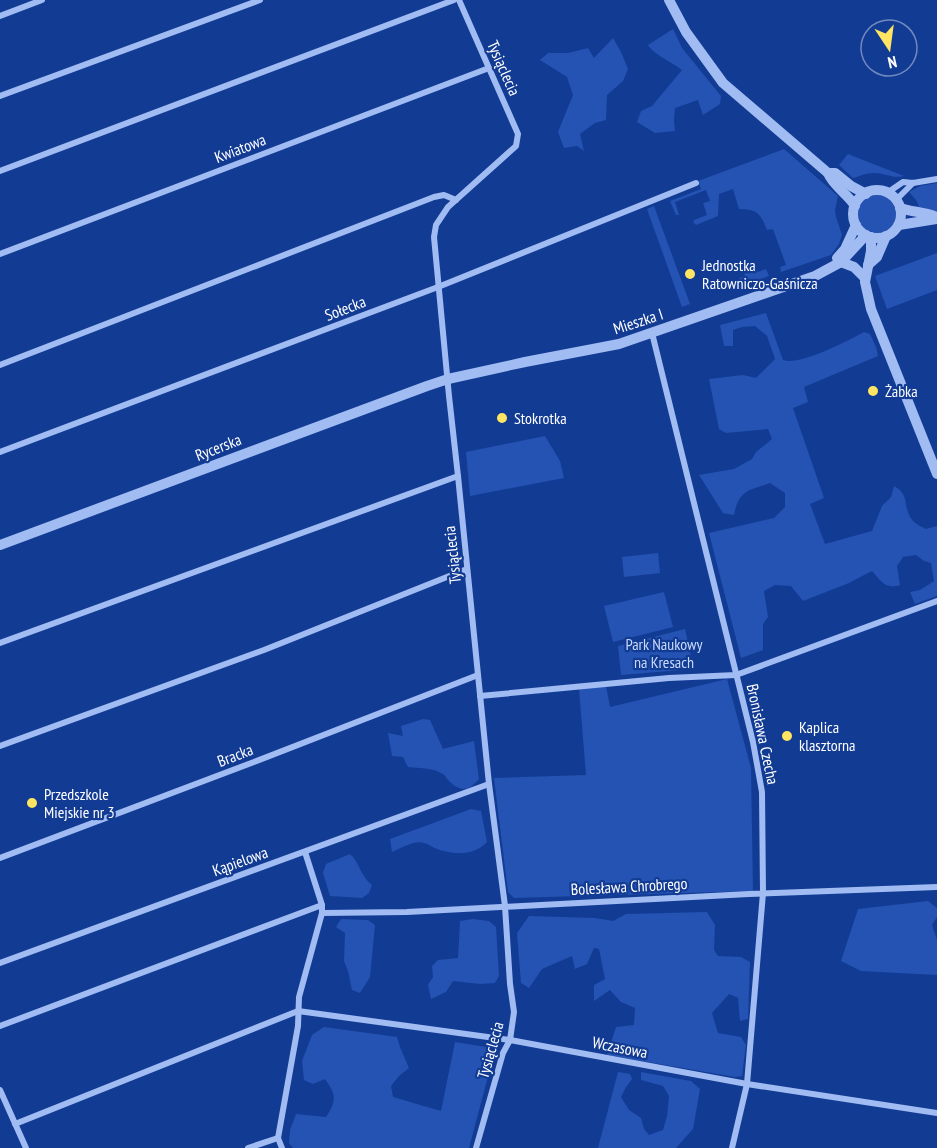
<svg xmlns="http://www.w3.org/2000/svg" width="937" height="1148" font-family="'PT Sans Narrow',sans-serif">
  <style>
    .green { fill: #2453b3 }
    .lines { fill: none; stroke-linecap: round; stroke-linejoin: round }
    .minor { stroke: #a1bcf2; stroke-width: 6 }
    .tertiary { stroke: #a1bcf2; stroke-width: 10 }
    .poi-dot { fill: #ffe562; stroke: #123b94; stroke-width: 2 }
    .labels { text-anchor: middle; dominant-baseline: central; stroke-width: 4.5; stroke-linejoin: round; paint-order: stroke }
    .street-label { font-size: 16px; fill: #fff; stroke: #123b94 }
    .poi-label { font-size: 16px; fill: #fff; stroke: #123b94; text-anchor: start }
    .park-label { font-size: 16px; fill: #c8dafd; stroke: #123b94 }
  </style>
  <rect width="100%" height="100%" fill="#123b94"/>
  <!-- green -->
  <g class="green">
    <path d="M673,29l9,19 39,48 -1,8 -17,11 -5,-15 -23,8 -1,13 1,10 -20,2 -18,-11 4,-11 11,-5 30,-36c-10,-8 -29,-16 -34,-25z"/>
    <polygon points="613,38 621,52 628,69 623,81 607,95 606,120 595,123 580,134 584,151 577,146 564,148 558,132 573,95 567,77 540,60 548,53 568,53 588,48 594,58"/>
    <path d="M784,149l54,47 -3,14 1,7 6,18 -3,9 -8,11 -50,17 -1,-5 6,-2 -13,-36 -6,1c-6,-16 -10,-21 -28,-21l-6,-20 -14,5 -1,22 -22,9 -3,-3 1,-2 13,-5 -4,-12 7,-2 -4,-11 -31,12 4,13h-3l-6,-14 31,-12 -3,-8z"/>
    <path d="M848,154l5,2 51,20c-11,3 -19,-3 -30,-3 -8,0 -14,3 -21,5l-14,-13z"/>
    <polygon points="937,183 937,212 920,209 916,200 909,192 920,186"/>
    <circle cx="877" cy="214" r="19"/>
    <polygon points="654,206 690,304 682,307 647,209"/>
    <polygon points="937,253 937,290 887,309 875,276"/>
    <polygon points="756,269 758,272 766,269 769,276 740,286 738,279 745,276 744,274"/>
    <path d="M766,313l17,47c17,6 64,-19 81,-28l6,2 6,13 2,9 -74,31 4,15 -15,6 31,90 -14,6 15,40 47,-13 10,-25 9,-9 3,-11c17,9 8,23 19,35 3,3 9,6 13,8l11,-3v70l-22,8 -5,-12 10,-2 14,-9 -3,-18 -7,-2 -8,-6 -13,2 -6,9 3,19c-14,5 -19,-4 -28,-14l-23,12 -46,18 -12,-15 -16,-1 -11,6 4,26 -5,7v26l-22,8 -32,-125 65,-15 11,-11v-14l-15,-10c-22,8 -31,7 -36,32l-11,-2 -24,-38 35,-6 18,-10 4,-7 16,-13 -4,-10 -42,4 -7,-4 -10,-50 34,-4 13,3 19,-19 -8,-23 -12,-10 -13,1 -9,3v16h-9l-4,-21z"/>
    <polygon points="545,436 560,461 564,478 470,496 466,452"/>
    <polygon points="658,553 660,573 624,577 622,557"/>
    <polygon points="664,592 673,627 613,642 604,606"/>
    <polygon points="685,629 694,669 621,675 618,646"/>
    <polygon points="727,679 751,768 753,891 514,898 508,892 494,778 586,775 579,689 606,686 610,707"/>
    <path d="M423,719l7,1 13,29 31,-8 5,38c-11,13 -19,13 -31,1 -2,-3 -4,-6 -7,-7 -8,-5 -24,-5 -33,-6l-5,-10 -11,-1 -4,-23 15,3 -2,-10z"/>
    <path d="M471,809l10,2 6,31c-13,14 -32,13 -50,7 -4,-1 -8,-5 -13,-6 -10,-3 -22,5 -32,9l-2,-13z"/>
    <path d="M350,854c10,9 11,23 22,31l-3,8 -7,5 -32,-2 -7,-23 3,-9z"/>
    <polygon points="928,901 937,908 937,917 932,925 937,940 937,975 861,971 841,961 858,909"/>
    <polygon points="707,912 715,925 714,950 718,956 741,957 750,962 748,1019 740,1021 738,998 729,994 712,1013 718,1033 741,1037 746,1045 742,1076 735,1077 607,1055 616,1027 634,1025 635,1008 621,1002 610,990 594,1001 594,985 605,979 599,949 594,948 587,964 575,969 572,956 542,969 529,988 521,983 517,933 529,916 595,918 613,921 626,914"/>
    <polygon points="341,919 368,920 375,925 370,977 360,993 352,990 348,971 344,961 345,933 336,927"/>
    <polygon points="473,919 489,921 496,927 499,976 495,983 480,984 453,981 446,992 431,999 428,985 433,977 432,966 438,960 458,958 460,921"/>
    <path d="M324,1027l73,10 3,10 9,21 -10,8 -8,10 2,11 48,14 14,-69 31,5 8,7 -25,94h-176l-4,-5 1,-13 6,-16 30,3c11,-17 10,-22 -1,-38l-12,5 -9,-4 -2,-19 10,-26z"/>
    <polygon points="618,1072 630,1074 632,1079 626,1087 621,1097 629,1110 641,1118 644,1129 649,1135 663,1130 667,1116 669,1096 663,1086 641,1080 641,1072 691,1081 700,1089 693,1129 676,1148 598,1148"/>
  </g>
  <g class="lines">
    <!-- minor -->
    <g class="minor">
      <polyline points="459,0 518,134 516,146 448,207 436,225 434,237 449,396 458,476 489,784 505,906 510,984 514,1012 510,1040 503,1053 476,1148"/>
      <polyline points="0,16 42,0"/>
      <polyline points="0,96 260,0"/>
      <polyline points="0,171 454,0"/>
      <polyline points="887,193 903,182 913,183 937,179"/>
      <polyline points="896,200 913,183"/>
      <polyline points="0,254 489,68"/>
      <polyline points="652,333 753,742 762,792 763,893 747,1084 732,1148"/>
      <polyline points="0,365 434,197 444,195 456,200"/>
      <polyline points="0,452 438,287 696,183"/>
      <polyline points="0,643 458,476"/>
      <polyline points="480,696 669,678 736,675 937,601"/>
      <polyline points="0,746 264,650 467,569"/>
      <polyline points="0,858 254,762 478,675"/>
      <polyline points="322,913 407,912 749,894 937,887"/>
      <polyline points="0,963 489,784"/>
      <polyline points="0,1026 322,905"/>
      <polyline points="0,1090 26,1148"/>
      <polyline points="15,1124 298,1011 510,1040 747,1084 937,1113"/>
      <polyline points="248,1148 278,1138"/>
      <polyline points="282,1148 278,1138 298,1026 299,997 322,913 322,905 305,852"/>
    </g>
    <!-- tertiary -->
    <g class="tertiary">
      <path d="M669,0l17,32 37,51 105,90c5,13 20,21 27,33"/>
      <polyline points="828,173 835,173 851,186 866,194"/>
      <circle cx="877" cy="214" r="24"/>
      <path d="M900,208c12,4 25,4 37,9"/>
      <polyline points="899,225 937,219"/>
      <polyline points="871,237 871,251 865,282 871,309 937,474"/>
      <polyline points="837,258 845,249 856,225"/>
      <polyline points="841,262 854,267 865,278"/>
      <polyline points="868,265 877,257 886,236"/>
      <polyline points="0,545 427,386 448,379 525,362 619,344 815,276 841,262 866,235"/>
    </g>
  </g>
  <!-- markers -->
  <g class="poi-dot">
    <circle cx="690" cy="274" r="6"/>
    <circle cx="873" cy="391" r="6"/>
    <circle cx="502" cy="418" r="6"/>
    <circle cx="787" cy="736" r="6"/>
    <circle cx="32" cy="803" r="6"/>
  </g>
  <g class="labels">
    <!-- street labels -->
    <g class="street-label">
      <text transform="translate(504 68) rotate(66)">Tysiąclecia</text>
      <text transform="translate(240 148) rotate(-21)">Kwiatowa</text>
      <text transform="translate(345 308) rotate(-21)">Sołecka</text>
      <text transform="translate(638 321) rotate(-18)">Mieszka I</text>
      <text transform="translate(218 447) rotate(-21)">Rycerska</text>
      <text transform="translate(452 555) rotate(-96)">Tysiąclecia</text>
      <text transform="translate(763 734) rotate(78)">Bronisława Czecha</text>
      <text transform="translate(235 755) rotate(-21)">Bracka</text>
      <text transform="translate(240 861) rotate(-20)">Kąpielowa</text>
      <text transform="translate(629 886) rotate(-3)">Bolesława Chrobrego</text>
      <text transform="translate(620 1047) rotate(11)">Wczasowa</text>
      <text transform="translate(490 1050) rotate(-74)">Tysiąclecia</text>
    </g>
    <!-- poi labels -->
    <g class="poi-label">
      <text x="702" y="265">Jednostka<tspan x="702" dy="18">Ratowniczo-Gaśnicza</tspan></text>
      <text x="885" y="391">Żabka</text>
      <text x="514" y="418">Stokrotka</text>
      <text x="799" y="727">Kaplica<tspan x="799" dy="18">klasztorna</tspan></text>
      <text x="44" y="794">Przedszkole<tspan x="44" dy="18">Miejskie nr 3</tspan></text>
    </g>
    <!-- park labels -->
    <g class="park-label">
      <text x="664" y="644">Park Naukowy<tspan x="664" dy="18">na Kresach</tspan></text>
    </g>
  </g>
  <!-- north arrow -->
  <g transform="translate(889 48) rotate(167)"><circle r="28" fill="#123b94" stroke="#7189bf" stroke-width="1.5"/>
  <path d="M0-4.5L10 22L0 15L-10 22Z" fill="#ffe562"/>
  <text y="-9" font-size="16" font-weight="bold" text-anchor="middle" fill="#ffffff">N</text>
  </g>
</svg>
